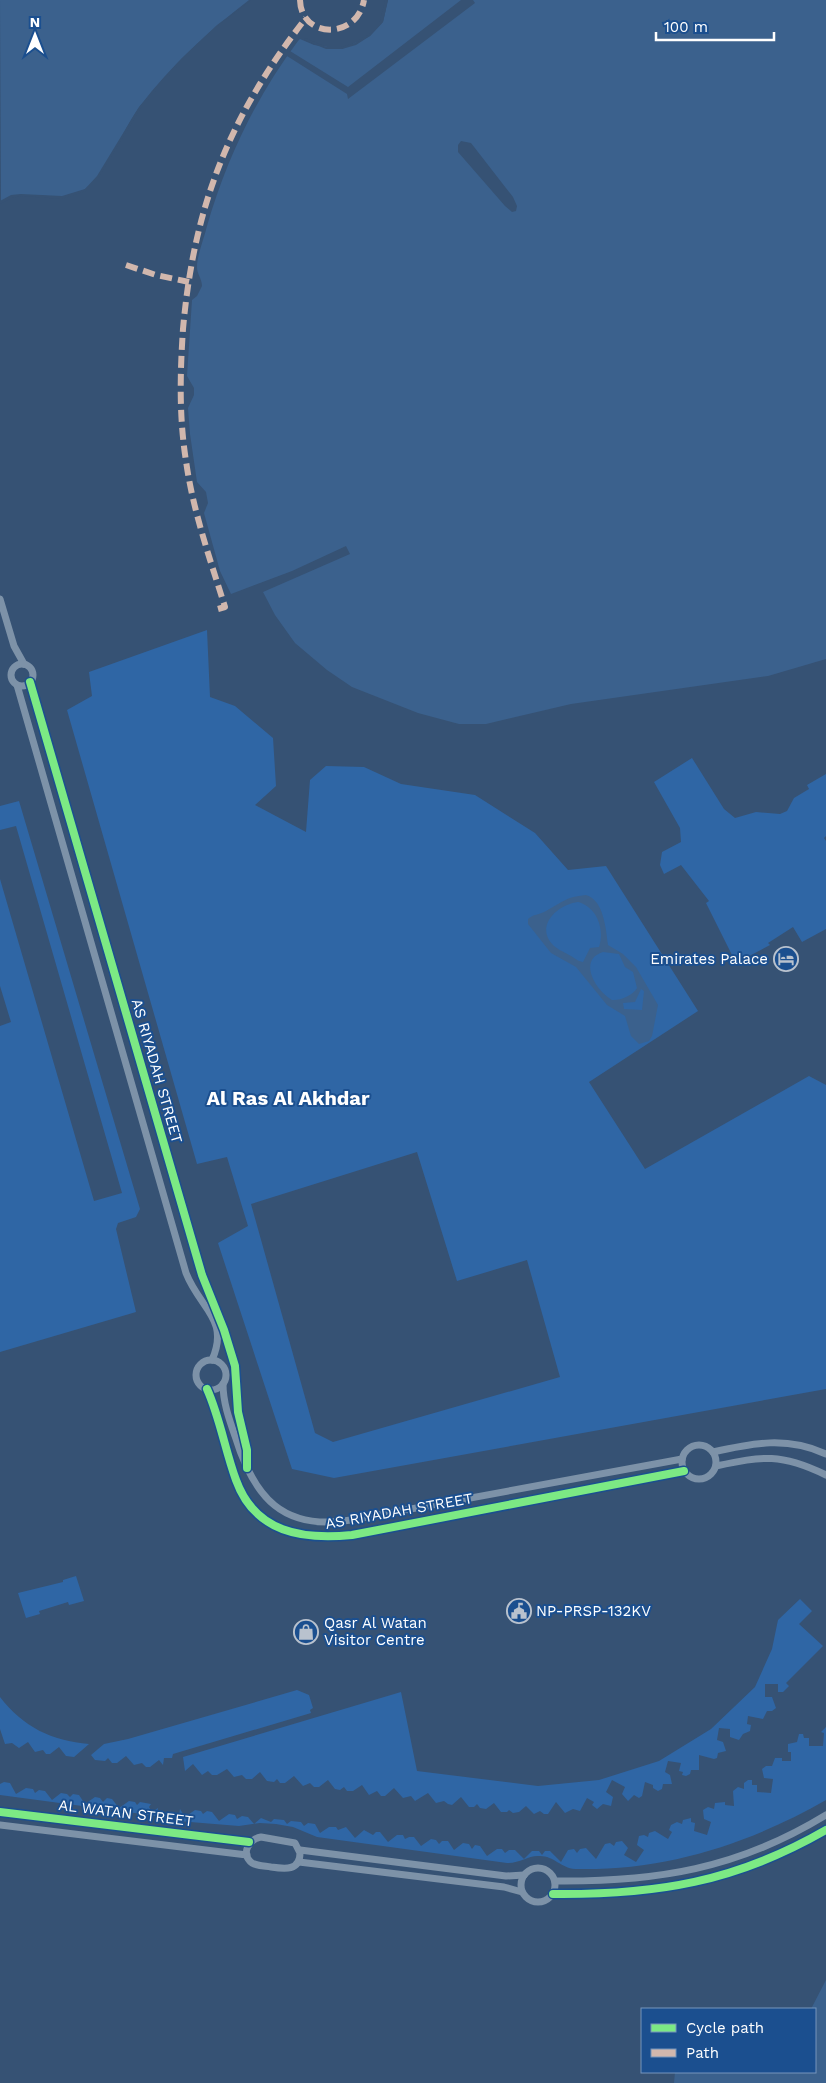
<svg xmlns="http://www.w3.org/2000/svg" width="826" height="2083" font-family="'Work Sans',sans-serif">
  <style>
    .green { fill: #2f66a5; fill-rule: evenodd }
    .water { fill: #3b618d; fill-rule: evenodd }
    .pier { fill: #365274 }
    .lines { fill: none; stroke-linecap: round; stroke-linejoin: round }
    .minor { stroke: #7d92a8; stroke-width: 7 }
    .quiet { stroke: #d1b7ad; stroke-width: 6; stroke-dasharray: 12 6; stroke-linecap: butt }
    .cycleway-casing { stroke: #1b4f8f; stroke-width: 11 }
    .cycleway { stroke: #7ce984; stroke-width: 8 }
    .labels { text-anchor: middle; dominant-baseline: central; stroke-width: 4; stroke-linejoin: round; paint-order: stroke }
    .poi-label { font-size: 15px; fill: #fff; stroke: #1b4f8f; text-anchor: start }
    .street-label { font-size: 15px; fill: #fff; stroke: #1b4f8f }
    .district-label { font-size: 20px; font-weight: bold; fill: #fff; stroke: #1b4f8f }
  </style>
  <rect width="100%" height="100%" fill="#365274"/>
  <!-- green -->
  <g class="green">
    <path d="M207,630l3,67 25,9 38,32 3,48 -21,19 51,27 4,-52 16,-14 38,1 37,17 74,11 60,38 33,37 38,-4 92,145 -109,71 56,87 164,-93 17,9v304l-492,89 -42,-9 -74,-226 30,-17 -21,-69 -30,7 -130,-454 25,-14 -3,-24zM417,1152l40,129 70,-21 33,117 -227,65 -18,-9 -64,-229z"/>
    <polygon points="692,758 724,809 735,818 756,812 780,814 787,811 794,798 809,789 807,785 826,774 826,836 824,838 826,841 826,929 802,942 793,927 768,943 770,945 736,963 706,903 709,901 681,865 664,874 660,865 662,852 681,842 680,828 654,782"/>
    <polygon points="19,801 140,1209 136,1217 118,1223 116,1229 136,1312 0,1352 0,1026 11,1022 0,986 0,879 94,1201 122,1193 16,826 0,830 0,806"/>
    <polygon points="76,1576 84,1601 69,1605 68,1602 39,1611 40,1614 26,1618 18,1593 63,1582 63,1580"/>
    <polygon points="800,1599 812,1611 799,1624 823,1646 786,1683 789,1686 783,1692 778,1692 778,1684 765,1684 765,1697 772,1697 776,1708 772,1711 767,1711 763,1719 748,1716 747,1724 751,1725 750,1731 743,1734 739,1740 730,1737 730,1729 719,1728 717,1740 723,1742 726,1751 718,1753 717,1758 714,1759 699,1755 699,1770 691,1770 690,1774 686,1776 682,1775 683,1772 679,1771 681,1763 668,1761 665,1772 670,1775 672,1784 663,1784 662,1789 658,1791 653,1788 653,1785 645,1782 642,1796 639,1798 634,1795 628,1801 622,1794 625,1787 612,1780 606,1792 613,1797 611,1806 603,1804 597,1809 592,1805 594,1802 587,1798 580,1811 573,1809 565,1813 556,1802 548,1814 544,1814 540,1811 534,1814 526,1806 519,1812 513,1813 509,1810 507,1812 501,1812 494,1803 486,1809 480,1808 477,1804 474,1807 469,1807 461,1797 452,1805 448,1804 444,1801 436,1803 428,1793 415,1801 411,1796 403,1798 394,1788 385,1796 381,1796 377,1791 369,1795 362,1785 353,1791 347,1791 344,1787 340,1790 335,1789 328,1780 319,1787 314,1787 310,1783 303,1786 294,1776 285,1783 280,1783 277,1779 274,1782 267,1781 260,1772 252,1779 246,1779 242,1775 234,1777 227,1769 217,1775 212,1775 208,1771 202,1775 193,1764 185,1771 183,1757 401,1692 417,1771 538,1786 599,1780 659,1761 711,1729 755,1687 772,1649 778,1620"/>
    <polygon points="297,1690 309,1695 313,1708 310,1710 311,1713 173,1754 172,1758 164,1758 163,1765 159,1760 150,1767 146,1767 142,1763 134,1765 126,1756 117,1763 112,1763 108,1758 105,1761 95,1760 91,1755 104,1744 128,1739"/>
    <path d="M0,1697c23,30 52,44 89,47l-15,13 -8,-1 -7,-9 -9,7h-4l-3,-4 -8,2 -7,-10 -9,6 -7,-5 -7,1 -5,-15z"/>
    <path d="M826,1727v73c-77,44 -161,71 -251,69 -14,-1 -21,-13 -35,-13 -12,-1 -19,7 -33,7l-190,-26 -24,-10 -17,-3 -16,-1 -21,3 -61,-5 2,-12 5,8 10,-7 6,1 2,3 4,-3 5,1 7,9 10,-7 6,1 2,4 5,-3 6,1 6,7 7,-6 10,4 3,-3 10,1 3,4 4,-3 10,1 3,4 4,-3 7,1 5,9 9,-6h7l2,3 8,-3 9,11 9,-8 9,5 3,-3h4l8,10 9,-7h6l2,4 4,-2h5l7,9 10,-7 5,1 3,4 3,-3h6l6,9 9,-7 6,1 3,5 3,-4 5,1 7,10 10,-7h5l3,4 4,-3h6l9,9 8,-8h7l3,4 3,-4h5l11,11 7,-12 6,-1 3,4 3,-4 6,-1 10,11 9,-15 5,-1 4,3 2,-4 6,-1 6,7 -4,7 12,7 8,-12 -7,-5 2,-9 5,-1 4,2 1,-4 6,-2 13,8 4,-7 -3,-2 2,-5 6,-3 5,2 1,-4 8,-2v4l4,1 -1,8 13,4 4,-13 -7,-3 -1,-9 5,-3 6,2 1,-6 10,-1v3l9,1 -1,-15 5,-4 6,2v-6l4,-3h4v5h5v7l14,1 2,-14 -9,-1 -2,-9 4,-3h6l3,-8h7v3h9v-9h-3v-8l9,-2 2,-8h4l1,4h5v8h14l1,-13 -3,-1z"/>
    <polygon points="4,1782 10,1783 16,1794 26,1788 33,1789 35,1793 39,1790 45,1791 52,1800 61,1793 67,1794 70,1797 73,1794 79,1795 85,1804 95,1797 100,1798 103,1802 107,1798 112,1799 119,1808 129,1801 135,1802 137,1805 140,1802 151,1804 149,1807 152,1812 158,1808 157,1816 0,1795 0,1784"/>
  </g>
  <!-- water -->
  <g class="water">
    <path d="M0,0h249c-40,31 -79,66 -109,106 -18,24 -31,65 -55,83 -23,18 -57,-4 -84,13z"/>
    <path d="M388,0h438v659l-58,17 -197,28 -85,20h-27l-41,-11 -66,-26 -25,-17 -32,-27 -20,-28 -12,-23 87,-38 -4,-8 -54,25 -61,23 -11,-23 -16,-58 4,-10 -2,-11 -9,-10 -7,-48 -2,-26 6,-13v-7l-7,-12 5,-76 5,-4 5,-10c0,-7 -5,-12 -5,-19 0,-12 7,-28 10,-41 19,-66 49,-129 91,-185l2,-2 14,6 28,4 28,-13 13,-14zM461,141l10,2 42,54 4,9 -1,5 -4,1 -7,-6 -47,-54v-7z"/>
    <path d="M586,895c18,5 20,35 22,50l15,9 13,13 22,38 -6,31 -3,5 -10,3 -8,-8 -6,-20 -18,-11 -31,-38 -25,-14 -23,-29v-5c5,-5 11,-4 18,-8 17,-9 19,-14 40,-16zM578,902c19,5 27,27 21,45l-9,1 -7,14c-6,-1 -8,-4 -14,-7 -5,-3 -12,-6 -16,-10 -19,-20 6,-41 25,-43zM603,952l16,2 6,13 8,5 4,16c-4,7 -17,13 -25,12 -16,-9 -35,-40 -9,-48zM641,989l3,2 -2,19 -18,-1 -1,-6 12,-1z"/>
    <polygon points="826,1980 826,2083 674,2083 675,2072 815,2072 815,2009 811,2009"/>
  </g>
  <!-- pier -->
  <g class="pier">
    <polygon points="251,0 218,26 184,59 141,108 99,177 86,191 62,199 22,196 12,198 0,204 0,201 11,195 21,194 62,196 85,189 97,176 139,107 182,58 217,25"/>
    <polygon points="385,0 388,0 383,22 370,36 356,45 342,49 326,49 304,40 305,38 326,47 341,47 355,43 369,34 380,21"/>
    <polygon points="461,0 473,0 475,3 348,99 347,94 287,56 290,51 348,87"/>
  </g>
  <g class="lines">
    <!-- minor -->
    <g class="minor">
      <polyline points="0,599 14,646 24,664"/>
      <circle cx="22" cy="675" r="11"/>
      <polyline points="30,682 202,1275 224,1330 235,1366 238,1412 247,1450 247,1468"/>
      <path d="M17,685l169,588c14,36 44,46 26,87"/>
      <circle cx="211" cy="1375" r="15"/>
      <path d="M223,1384c0,18 6,35 12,52 19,62 48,95 116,84l331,-61"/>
      <path d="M207,1389c13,29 18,61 29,91 19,53 67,60 116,55l332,-64"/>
      <circle cx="699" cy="1462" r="17"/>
      <path d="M713,1452c40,-9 74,-16 113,2"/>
      <path d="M716,1466c47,-10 65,-13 110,9"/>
      <polyline points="0,1812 249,1842"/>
      <polyline points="0,1825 247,1855"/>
      <path d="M261,1837l34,6 5,10c0,18 -15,16 -29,14 -6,-1 -14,-1 -19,-4 -12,-9 -3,-24 9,-26z"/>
      <polyline points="300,1850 506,1876 524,1875"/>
      <polyline points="299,1862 504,1887 522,1892"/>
      <circle cx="538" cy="1885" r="17"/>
      <path d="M555,1881c101,1 183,-12 271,-66"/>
      <path d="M553,1894c103,1 183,-12 273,-64"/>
    </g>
    <!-- quiet -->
    <g class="quiet">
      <path d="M300,0c1,39 57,40 64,0"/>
      <polyline points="126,265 156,275 189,282"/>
      <path d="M218,609l7,-2c-15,-48 -32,-96 -39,-146 -7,-44 -6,-88 -3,-132 11,-124 47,-214 123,-311"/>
    </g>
    <defs>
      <g id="cycleway">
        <polyline points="30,682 202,1275 224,1330 235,1366 238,1412 247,1450 247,1468"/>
        <path d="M207,1389c13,29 18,61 29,91 19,53 67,60 116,55l332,-64"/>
        <polyline points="0,1812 249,1842"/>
        <path d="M553,1894c103,1 183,-12 273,-64"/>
      </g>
    </defs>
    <!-- cycleway casing -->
    <use href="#cycleway" class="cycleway-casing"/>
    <!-- cycleway -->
    <use href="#cycleway" class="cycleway"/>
  </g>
  <!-- icons -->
  <defs>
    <symbol id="hotel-ring" viewBox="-11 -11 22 22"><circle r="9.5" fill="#1b4f8f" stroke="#b9c2ce" stroke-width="1.5"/><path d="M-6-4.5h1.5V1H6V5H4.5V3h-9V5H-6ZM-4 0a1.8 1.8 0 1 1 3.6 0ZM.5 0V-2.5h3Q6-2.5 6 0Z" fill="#b9c2ce"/></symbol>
    <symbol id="civic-ring" viewBox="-11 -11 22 22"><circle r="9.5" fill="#1b4f8f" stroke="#b9c2ce" stroke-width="1.5"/><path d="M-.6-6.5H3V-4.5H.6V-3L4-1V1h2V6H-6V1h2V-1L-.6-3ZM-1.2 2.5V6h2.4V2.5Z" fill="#b9c2ce"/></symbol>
    <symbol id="shop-ring" viewBox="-11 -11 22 22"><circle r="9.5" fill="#1b4f8f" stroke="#b9c2ce" stroke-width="1.5"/><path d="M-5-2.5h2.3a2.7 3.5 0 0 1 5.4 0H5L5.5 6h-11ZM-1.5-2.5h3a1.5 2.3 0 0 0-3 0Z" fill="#b9c2ce"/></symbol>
  </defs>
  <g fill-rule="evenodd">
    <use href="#hotel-ring" x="772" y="945" width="28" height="28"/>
    <use href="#civic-ring" x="505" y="1597" width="28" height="28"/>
    <use href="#shop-ring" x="292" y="1618" width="28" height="28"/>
  </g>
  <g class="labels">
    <!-- poi labels -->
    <g class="poi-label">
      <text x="768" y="959" text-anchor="end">Emirates Palace</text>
      <text x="536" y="1611">NP-PRSP-132KV</text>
      <text x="324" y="1623">Qasr Al Watan<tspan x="324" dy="17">Visitor Centre</tspan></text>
    </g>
    <!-- street labels -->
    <g class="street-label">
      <text transform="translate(157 1071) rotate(74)">AS RIYADAH STREET</text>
      <text transform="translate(399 1511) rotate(-10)">AS RIYADAH STREET</text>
      <text transform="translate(126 1813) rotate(7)">AL WATAN STREET</text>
    </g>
    <!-- district labels -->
    <g class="district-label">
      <text x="288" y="1098">Al Ras Al Akhdar</text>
    </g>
  </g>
  <!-- legend -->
  <rect x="641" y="2008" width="175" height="65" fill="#1b4f8f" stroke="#7695bc"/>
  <rect x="651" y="2024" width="25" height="8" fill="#7ce984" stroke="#7695bc"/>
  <text x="686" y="2033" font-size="15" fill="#ffffff">Cycle path</text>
  <rect x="651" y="2049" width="25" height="8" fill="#d1b7ad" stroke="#7695bc"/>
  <text x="686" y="2058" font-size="15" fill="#ffffff">Path</text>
  <!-- north arrow -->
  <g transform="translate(35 35)" stroke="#1b4f8f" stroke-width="4" paint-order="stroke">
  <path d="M0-4L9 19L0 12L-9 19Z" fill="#ffffff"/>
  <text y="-8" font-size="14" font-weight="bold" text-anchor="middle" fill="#ffffff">N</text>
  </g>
  <!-- scale -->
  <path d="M656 32v8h118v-8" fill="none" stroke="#ffffff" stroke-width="2.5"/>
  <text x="664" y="32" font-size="15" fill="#ffffff" stroke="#1b4f8f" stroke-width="4" paint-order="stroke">100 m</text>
</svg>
